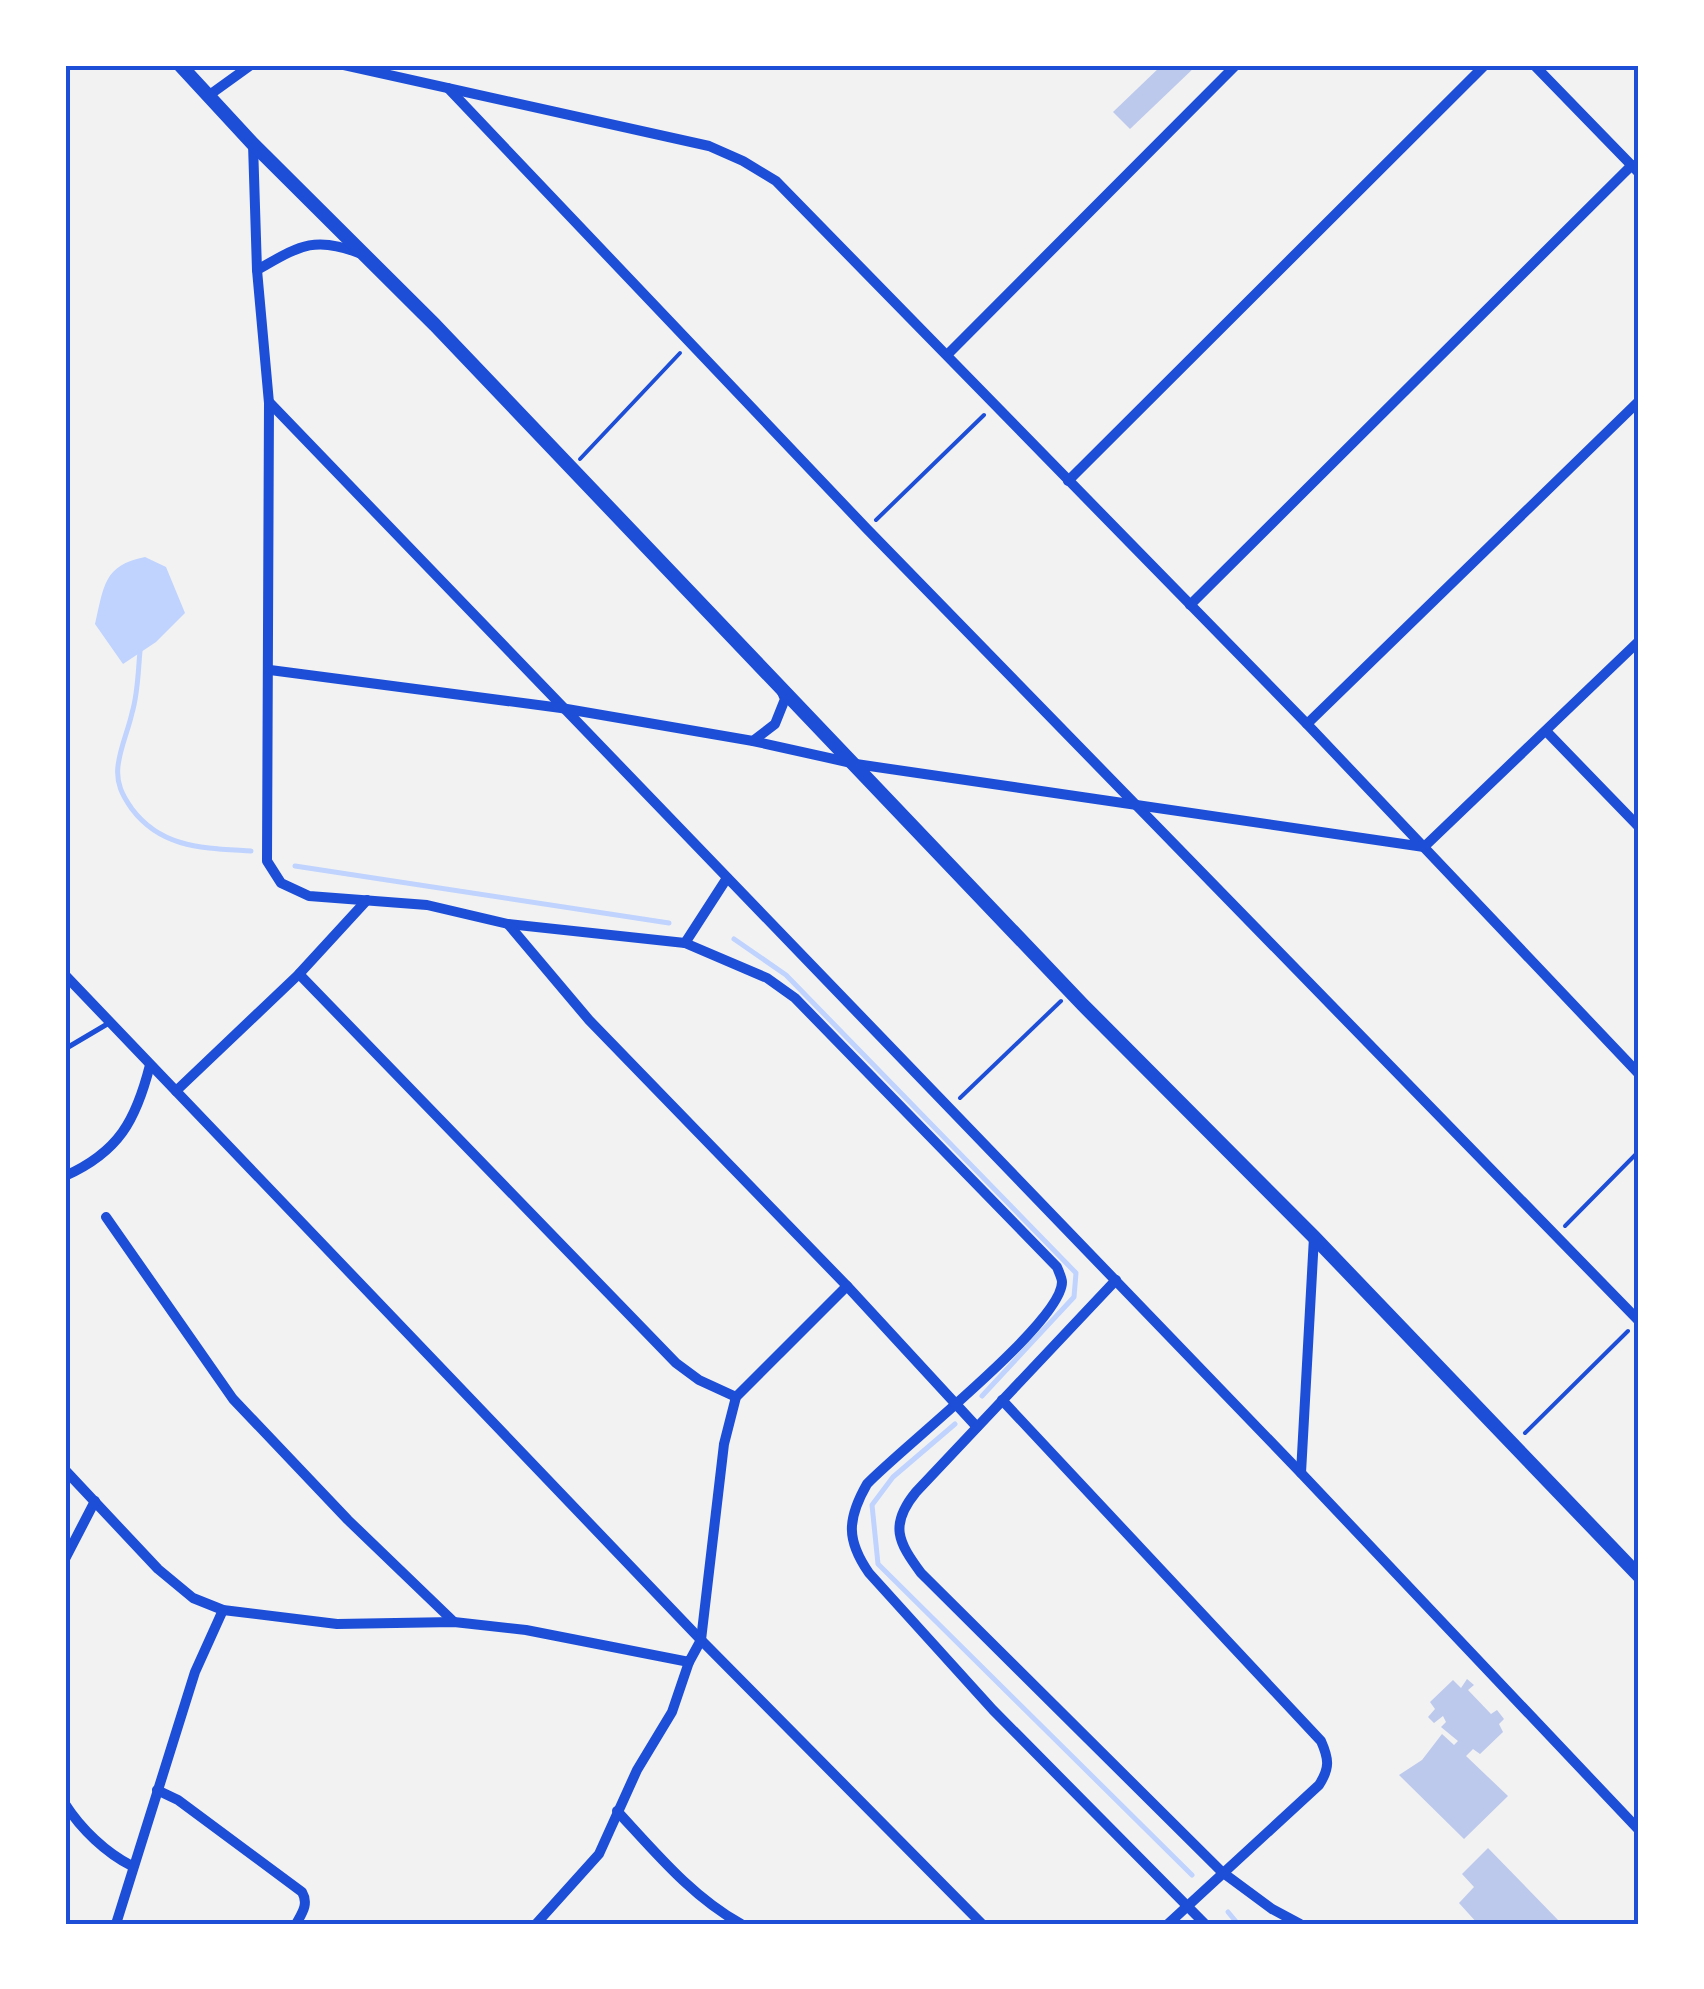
<svg xmlns="http://www.w3.org/2000/svg" width="1704" height="1989" font-family="'Alegreya Sans',sans-serif">
  <style>
    .water { fill: #bfd3fe }
    .lines { fill: none; stroke-linecap: round; stroke-linejoin: round }
    .stream { stroke: #bfd3fe; stroke-width: 5 }
    .building { fill: #bdc9ec }
    .path { stroke: #1d4ed8; stroke-width: 4 }
    .service { stroke: #1d4ed8; stroke-width: 5 }
    .minor { stroke: #1d4ed8; stroke-width: 10 }
    .tertiary { stroke: #1d4ed8; stroke-width: 14 }
    .neatline { fill: none; stroke: #1d4ed8; stroke-width: 4 }
  </style>
  <rect width="100%" height="100%" fill="#f2f2f2"/>
  <!-- water -->
  <path class="water" d="M145,557l21,10 19,46 -29,29 -33,22 -28,-40c9,-37 8,-59 50,-67z"/>
  <g class="lines">
    <!-- stream -->
    <g class="stream">
      <path d="M140,651c-2,21 -2,42 -8,62 -4,18 -12,35 -14,53 -2,17 4,29 14,43 30,40 73,39 119,42"/>
      <polyline points="295,866 669,923"/>
      <polyline points="734,939 786,975 1076,1273 1074,1297 982,1396"/>
      <polyline points="955,1424 893,1477 872,1505 878,1564 1192,1875"/>
      <polyline points="1228,1912 1238,1924"/>
    </g>
  </g>
  <!-- building -->
  <g class="building">
    <polygon points="1162,65 1197,65 1130,129 1113,112"/>
    <polygon points="1467,1679 1474,1685 1468,1690 1491,1714 1497,1710 1504,1719 1499,1724 1503,1732 1480,1754 1473,1749 1466,1756 1508,1796 1464,1839 1399,1775 1422,1760 1442,1734 1454,1745 1458,1741 1441,1727 1446,1722 1443,1716 1434,1723 1428,1717 1435,1709 1430,1702 1453,1680 1461,1688"/>
    <polygon points="1488,1848 1559,1921 1556,1924 1478,1924 1459,1903 1474,1887 1462,1874"/>
  </g>
  <g class="lines">
    <!-- path -->
    <g class="path">
      <polyline points="580,459 680,353"/>
      <polyline points="876,520 984,415"/>
      <polyline points="960,1098 1061,1001"/>
      <polyline points="1565,1226 1639,1151"/>
      <polyline points="1525,1433 1628,1331"/>
    </g>
    <!-- service -->
    <polyline class="service" points="65,1049 109,1023"/>
    <!-- minor -->
    <g class="minor">
      <polyline points="344,65 709,146 743,161 776,181 1307,724 1639,1074"/>
      <polyline points="1534,65 1639,173"/>
      <polyline points="448,88 867,529 1639,1321"/>
      <polyline points="208,96 251,65"/>
      <path d="M253,144l4,126 12,133 -2,458 14,22 28,13 118,9 81,19 177,19 82,35 28,20 262,269c1,3 5,11 5,15 0,41 -161,166 -195,202 -20,35 -21,56 2,89l124,137 212,214"/>
      <path d="M257,270c41,-23 56,-35 102,-17"/>
      <polyline points="948,354 1236,65"/>
      <polyline points="270,403 1301,1473 1639,1830"/>
      <polyline points="1068,481 1485,65"/>
      <polyline points="1190,605 1632,165"/>
      <polyline points="270,670 561,708 753,741 856,764 1424,847 1639,641"/>
      <polyline points="1307,724 1639,401"/>
      <polyline points="1546,731 1639,827"/>
      <polyline points="753,741 775,724 785,699 782,692"/>
      <polyline points="508,924 589,1020 847,1286 977,1427"/>
      <polyline points="685,943 727,878"/>
      <polyline points="299,974 676,1363 699,1380 736,1397"/>
      <polyline points="65,975 701,1640 982,1924"/>
      <polyline points="176,1091 299,974 367,900"/>
      <path d="M65,1176c54,-24 71,-56 85,-111"/>
      <polyline points="106,1217 233,1399 348,1520 454,1622"/>
      <path d="M1116,1280l-200,212c-27,33 -18,50 5,81l301,299 50,37 28,15"/>
      <path d="M1002,1400l319,341c8,18 9,27 -2,44l-151,139"/>
      <polyline points="65,1470 158,1569 193,1598 223,1610 337,1624 454,1622 526,1630 689,1662 701,1640 724,1444 736,1397 847,1286"/>
      <polyline points="1301,1473 1314,1237"/>
      <polyline points="65,1559 95,1501"/>
      <path d="M157,1790l21,10 124,92c7,12 0,21 -6,32"/>
      <path d="M65,1804c16,25 41,49 67,62"/>
      <path d="M617,1811c38,41 75,86 124,113"/>
      <polyline points="116,1924 195,1672 223,1610"/>
      <polyline points="536,1924 599,1854 637,1770 672,1712 689,1662"/>
    </g>
    <!-- tertiary -->
    <polyline class="tertiary" points="180,65 252,143 435,325 1083,1005 1314,1237 1639,1576"/>
  </g>
  <!-- border -->
  <rect width="1704" height="1989" fill="none" stroke="#ffffff" stroke-width="135"/>
  <rect x="68" y="68" width="1568" height="1854" class="neatline"/>
</svg>
